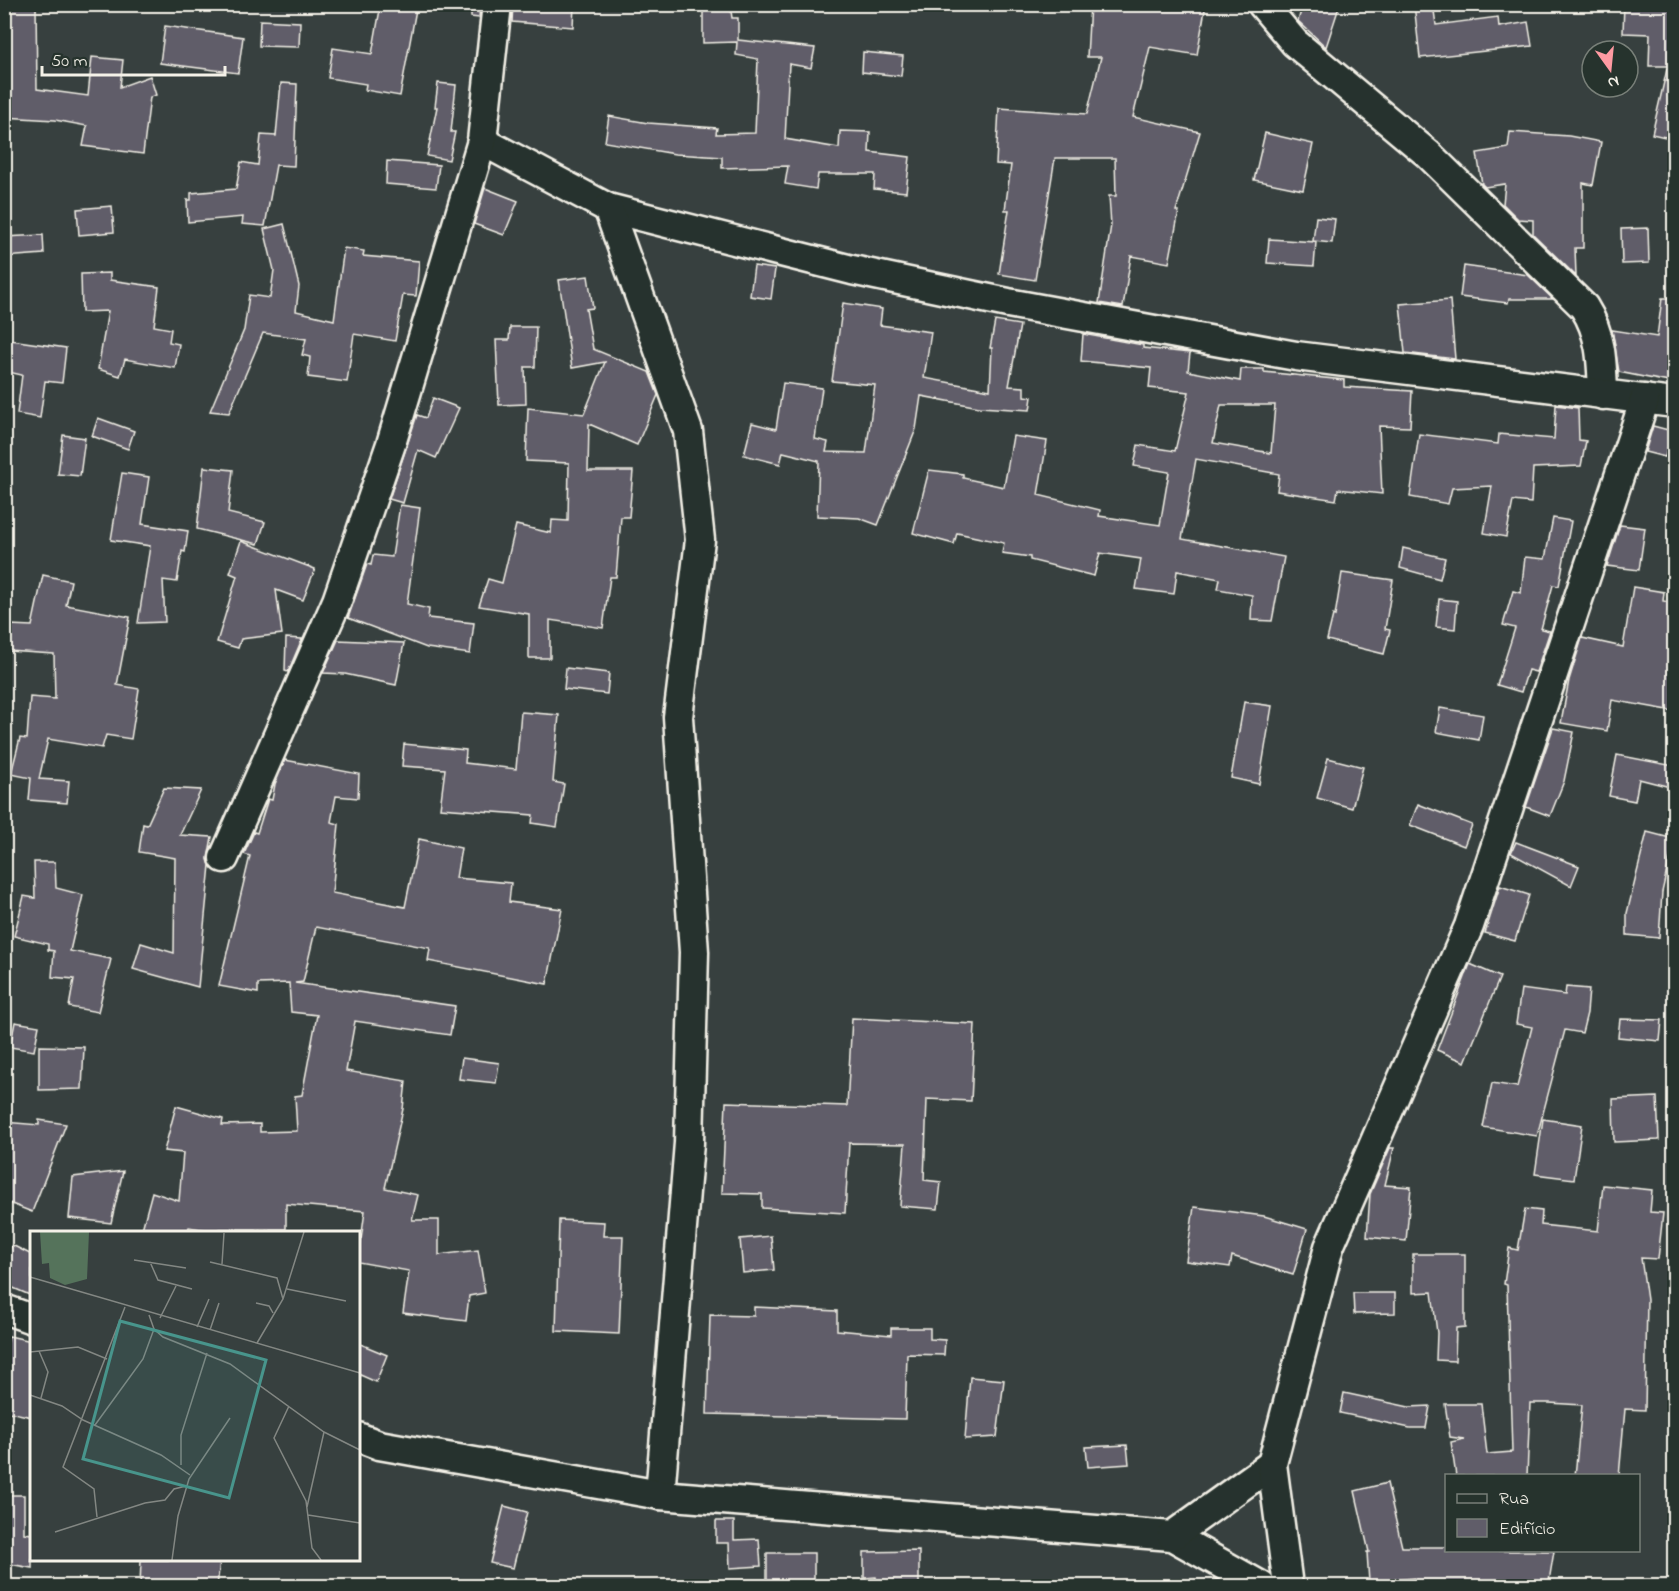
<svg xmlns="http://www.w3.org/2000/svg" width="1679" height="1591" font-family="'Indie Flower',sans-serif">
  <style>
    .building { fill: #605d69; stroke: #f4f1e8; stroke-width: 1.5; fill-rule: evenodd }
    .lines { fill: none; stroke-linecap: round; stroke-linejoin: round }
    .minor-casing { stroke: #f4f1e8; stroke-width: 33 }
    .minor { stroke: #26332d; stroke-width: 28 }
    .inset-road { fill: none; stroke: #838783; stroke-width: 1.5 }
    .view { fill: #48958c; fill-opacity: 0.15; stroke: #48958c; stroke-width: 3 }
    .inset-edge { fill: none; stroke: #f4f1e8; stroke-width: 3 }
  </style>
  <rect width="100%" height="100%" fill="#37403f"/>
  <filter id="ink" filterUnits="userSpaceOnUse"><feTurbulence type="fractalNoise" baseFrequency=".0167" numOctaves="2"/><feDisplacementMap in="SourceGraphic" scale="12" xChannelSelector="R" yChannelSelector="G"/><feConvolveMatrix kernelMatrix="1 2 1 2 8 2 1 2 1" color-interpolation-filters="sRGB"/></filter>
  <g filter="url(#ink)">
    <!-- building -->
    <g class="building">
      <polygon points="381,4 417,4 400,96 365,90 366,84 328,78 333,48 372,54"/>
      <polygon points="471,4 480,4 479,18 471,17"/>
      <polygon points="513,4 574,4 573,27 512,22"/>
      <polygon points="703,4 730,4 732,18 738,18 738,40 815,48 811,68 789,64 785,139 839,148 840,131 870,132 869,152 910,157 906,192 874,189 875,174 818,174 816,189 785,184 788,166 722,168 722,157 675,154 605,142 609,116 648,123 717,128 716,134 755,133 758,59 736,55 737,42 703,43"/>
      <polygon points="1090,4 1206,4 1197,55 1150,47 1133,117 1200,132 1176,211 1179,211 1169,263 1131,256 1123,307 1099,303 1111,225 1109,196 1116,196 1115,158 1055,158 1035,280 999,274 1009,210 1005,210 1011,165 996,164 999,108 1087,114 1101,57 1087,57"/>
      <polygon points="1303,4 1340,4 1326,47 1298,21"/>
      <polygon points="1414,4 1433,4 1436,25 1498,17 1499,27 1528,22 1532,46 1420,58"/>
      <polygon points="1624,4 1674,4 1674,66 1649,66 1650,34 1623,33"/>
      <polygon points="4,5 36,6 37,89 88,96 92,57 123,60 120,87 150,76 156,95 150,97 143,154 83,146 87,126 55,120 4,117"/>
      <polygon points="260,20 300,22 299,47 259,46"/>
      <polygon points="165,26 243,37 238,73 160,63"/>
      <polygon points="863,52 903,56 901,76 862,72"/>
      <polygon points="1667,69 1674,70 1674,139 1652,134"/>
      <polygon points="281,83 297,84 294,166 276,165 265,226 242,224 243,217 188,222 187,200 191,200 191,193 236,189 241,162 258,165 261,135 276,136"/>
      <polygon points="438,83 456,85 451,132 455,132 449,160 427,156 437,107 435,107"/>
      <polygon points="1510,132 1569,136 1601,142 1593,185 1583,183 1583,248 1575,248 1576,276 1533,234 1533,220 1518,219 1503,204 1505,184 1485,187 1482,184 1477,153 1508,148"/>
      <polygon points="1265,133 1313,144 1303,190 1254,180"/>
      <polygon points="387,161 439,165 436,188 386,184"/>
      <polygon points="485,188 518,201 504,235 474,224"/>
      <polygon points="112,206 114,232 79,235 77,209"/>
      <polygon points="1316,217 1335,219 1332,243 1313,241"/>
      <polygon points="284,224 299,286 296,311 334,320 344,248 364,251 363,256 419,261 416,296 403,295 395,341 354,334 347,382 308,377 310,357 302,355 306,339 263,333 229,413 210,411 244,330 249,295 270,298 274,270 264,229"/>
      <polygon points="1648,228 1649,263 1622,264 1621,229"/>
      <polygon points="43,235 44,254 4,257 4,237"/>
      <polygon points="1269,239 1316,242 1314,266 1267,263"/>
      <polygon points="754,266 775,269 771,299 750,296"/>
      <polygon points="1464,266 1528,275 1553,299 1509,299 1508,303 1460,297"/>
      <polygon points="110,273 110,280 159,287 154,326 171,329 169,342 179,344 175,368 125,359 120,376 98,369 108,311 82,312 81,274"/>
      <polygon points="588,276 593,308 586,309 593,349 649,372 658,395 637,445 589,424 588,471 633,471 629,517 621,517 616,577 610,577 603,628 550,620 550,658 529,658 529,614 479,606 488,579 502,583 516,525 551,533 552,520 568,521 569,463 526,461 528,408 584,414 605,362 572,368 559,280"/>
      <polygon points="1662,298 1674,298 1674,383 1619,372 1612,330 1657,337"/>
      <polygon points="1450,300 1455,359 1405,353 1400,304"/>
      <polygon points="843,303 882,309 880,325 931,332 924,378 990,390 992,348 990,348 995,321 1020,325 1009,386 1024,387 1024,396 1032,397 1030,410 979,407 921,396 916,429 878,525 859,518 817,516 819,461 783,452 780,464 744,455 752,423 776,429 783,383 822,388 815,439 828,442 826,452 866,453 875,385 832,381"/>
      <polygon points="510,327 536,327 535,367 525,367 526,404 499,405 496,340 509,340"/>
      <path d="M1083,334l60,11v3l47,5 -2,18 52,10 1,-12h23v3l80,8v7l68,4 -2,36 -31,-1 3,68 -44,-5 -2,11 -59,-9 2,-17 -83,-15 -14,80 102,18 -12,64 -21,-1 1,-25 -34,-6 2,-10 -43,-8 -3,23 -38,-5 5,-30 -41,-6 -6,23 -64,-16v-3l-28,-4 2,-10 -47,-10 -3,11 -41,-11 16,-63 34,4v4l41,9 9,-51 34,5 -9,54 62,15 -1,6 61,9 9,-53 -35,-6 4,-21 37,6 14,-59 -40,-4 2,-20 -70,-7zM1221,405h54l-4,48 -58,-10z"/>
      <polygon points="4,339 66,348 62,383 45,381 40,418 17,414 22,375 4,371"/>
      <polygon points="433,398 459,408 436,458 418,450 403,503 389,499 417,415 426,418"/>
      <polygon points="1556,405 1578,408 1579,440 1586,441 1581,466 1533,468 1531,503 1513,501 1506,537 1484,533 1492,486 1452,488 1448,504 1410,497 1419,434 1498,444 1499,434 1554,439"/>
      <polygon points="98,418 134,431 128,449 92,436"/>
      <polygon points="1653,426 1672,431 1665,457 1645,452"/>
      <polygon points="63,435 85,438 80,476 58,474"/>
      <polygon points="204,467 233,470 228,513 265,522 258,544 197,529"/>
      <polygon points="122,473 149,477 142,524 188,531 185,552 182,551 177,582 163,580 165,622 138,623 150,546 111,540"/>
      <polygon points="400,505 420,508 407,604 429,609 428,618 474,623 470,654 427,648 348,618 367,564 371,565 373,555 392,557"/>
      <polygon points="1553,518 1571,521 1559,586 1553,585 1541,629 1550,631 1536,672 1528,670 1521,692 1497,685 1515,628 1503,625 1513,591 1521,593 1525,557 1545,559"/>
      <polygon points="1620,525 1645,528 1639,570 1607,566"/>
      <polygon points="241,541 315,569 303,600 276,590 282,634 241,639 238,648 217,642 237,576 230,573"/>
      <polygon points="1403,548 1445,558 1440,579 1400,568"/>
      <polygon points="1342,573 1393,580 1385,629 1390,630 1384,654 1327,640 1333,615 1335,616"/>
      <polygon points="43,575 71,581 66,605 130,617 117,685 139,689 131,739 106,735 102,748 48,739 39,779 69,781 67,803 29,800 31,778 11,774 20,738 27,739 30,697 55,699 54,654 8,651 10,625 32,626"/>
      <polygon points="1633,587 1664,592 1663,601 1674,603 1674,711 1612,700 1607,731 1561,723 1569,680 1582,638 1623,647"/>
      <polygon points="1439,599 1457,601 1455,629 1436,627"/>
      <polygon points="286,638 302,639 288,672 285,671"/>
      <polygon points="338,640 404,643 396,685 345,674 323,673"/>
      <polygon points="566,668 609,673 607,694 564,689"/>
      <polygon points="1244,702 1272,706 1259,784 1231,778"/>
      <polygon points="1440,708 1483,715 1479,740 1436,732"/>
      <polygon points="521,712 559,715 553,782 564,784 557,827 532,823 533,815 440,808 445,769 402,766 404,744 466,750 465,763 516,769"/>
      <polygon points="1553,728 1574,732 1564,781 1550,816 1526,807"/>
      <polygon points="1617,755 1674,766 1674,788 1639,779 1635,801 1609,796"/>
      <polygon points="1328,758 1363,767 1352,808 1317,798"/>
      <polygon points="285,760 359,774 358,798 336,796 331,822 339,824 332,893 405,907 419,839 461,848 456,878 511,883 509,902 562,909 547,984 428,961 430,948 316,927 303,982 295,983 455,1006 450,1035 355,1021 346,1071 406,1081 403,1109 385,1188 418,1195 412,1220 439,1220 439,1255 478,1250 485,1293 469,1296 466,1321 403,1313 409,1271 358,1262 365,1211 286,1204 286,1229 220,1229 219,1232 189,1227 187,1233 141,1233 152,1192 179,1201 183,1153 164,1151 176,1106 223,1119 222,1125 260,1124 260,1132 297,1131 295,1096 302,1095 317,1015 291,1012 289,983 258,984 258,993 219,986 250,856 244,854 254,832 257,833 268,799 272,800 275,784"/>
      <polygon points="164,788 201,790 180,835 212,837 208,859 210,865 198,987 133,969 141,943 174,953 175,858 139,852 143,824 147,825"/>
      <polygon points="1418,804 1472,825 1464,846 1410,825"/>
      <polygon points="1647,832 1674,839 1662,892 1659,938 1627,935 1627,913"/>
      <polygon points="1516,842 1579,866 1571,886 1511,853"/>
      <polygon points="34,862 55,862 56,888 83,895 70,951 111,959 98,1012 69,1007 74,979 52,977 54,951 48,950 48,944 14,936 24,896 35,898"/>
      <polygon points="1500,886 1529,895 1515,941 1485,933"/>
      <polygon points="1470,964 1500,977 1465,1062 1437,1050"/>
      <polygon points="1566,987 1589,989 1587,1013 1582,1033 1565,1030 1537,1136 1483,1127 1492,1083 1517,1087 1532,1027 1516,1024 1521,989 1565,995"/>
      <polygon points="852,1018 975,1024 971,1101 927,1099 924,1180 941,1182 938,1209 900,1206 905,1144 849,1143 845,1213 762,1208 762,1194 722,1193 726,1102 847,1106"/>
      <polygon points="1620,1019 1662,1020 1660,1041 1618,1037"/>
      <polygon points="15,1022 39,1026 34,1051 10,1047"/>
      <polygon points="39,1046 84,1047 82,1089 39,1090"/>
      <polygon points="462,1058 499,1063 496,1083 459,1079"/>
      <polygon points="1657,1097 1659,1140 1614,1142 1613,1099"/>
      <polygon points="1543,1119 1582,1125 1574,1179 1535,1174"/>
      <polygon points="39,1120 66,1124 32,1212 4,1201 4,1122 39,1125"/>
      <polygon points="1390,1148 1394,1148 1385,1185 1411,1187 1406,1241 1367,1237 1370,1194"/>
      <polygon points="123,1171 111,1223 69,1218 73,1177"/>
      <polygon points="1603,1185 1652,1190 1650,1212 1663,1213 1658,1259 1641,1258 1647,1300 1645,1410 1625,1409 1619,1476 1575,1476 1582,1405 1549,1403 1530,1403 1527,1476 1456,1476 1451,1442 1464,1439 1450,1437 1445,1404 1481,1404 1487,1454 1512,1452 1507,1285 1504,1284 1509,1248 1518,1250 1525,1209 1542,1211 1541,1225 1598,1231"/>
      <polygon points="1194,1207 1264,1216 1307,1229 1293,1275 1232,1256 1230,1267 1186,1261"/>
      <polygon points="559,1220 604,1222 603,1236 623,1236 619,1334 556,1331"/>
      <polygon points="771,1236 774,1270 743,1273 740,1239"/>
      <polygon points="12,1245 32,1255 32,1296 4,1284 4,1261"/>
      <polygon points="1413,1254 1465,1254 1465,1327 1456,1328 1455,1361 1436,1360 1437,1333 1432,1292 1413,1293"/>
      <polygon points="1353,1293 1395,1293 1395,1313 1354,1314"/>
      <polygon points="754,1307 837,1311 837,1330 891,1335 891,1328 930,1328 930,1339 945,1340 944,1355 907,1354 905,1419 707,1414 710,1315 754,1316"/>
      <polygon points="9,1336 32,1341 32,1417 4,1411 4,1356"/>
      <polygon points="358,1343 387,1355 376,1382 358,1374"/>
      <polygon points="970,1377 1004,1380 997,1437 965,1439"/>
      <polygon points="1344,1393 1409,1407 1430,1406 1426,1428 1410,1428 1340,1413"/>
      <polygon points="1127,1445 1129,1464 1088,1467 1086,1447"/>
      <polygon points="1387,1483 1402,1547 1446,1547 1446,1551 1554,1551 1548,1587 1414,1587 1414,1578 1369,1582 1367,1552 1369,1552 1355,1491"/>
      <polygon points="4,1495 24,1495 24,1533 32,1534 32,1568 4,1563"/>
      <polygon points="504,1506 527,1512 513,1568 490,1563"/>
      <polygon points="716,1521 734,1521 734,1540 759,1539 761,1566 730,1568 729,1543 716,1543"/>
      <polygon points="919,1551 919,1587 877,1587 876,1577 864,1578 864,1552"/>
      <rect x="767" y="1553" width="47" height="31"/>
      <polygon points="141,1560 220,1560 217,1587 140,1587"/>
    </g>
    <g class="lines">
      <defs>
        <g id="minor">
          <path d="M1262,4l33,39 133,111 156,153c18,28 18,56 19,88"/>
          <polyline points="482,141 608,208 852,270 1008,303 1296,356 1674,403"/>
          <polyline points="608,208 688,431 700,540 678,717 694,952 689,1143 660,1495"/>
          <polyline points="224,858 337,601 391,444 482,141 497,4"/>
          <polyline points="4,1309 32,1319"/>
          <polyline points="358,1437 379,1445 660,1495 1172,1536 1261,1586"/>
          <polyline points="1172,1536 1272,1464"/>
          <polyline points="1288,1586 1272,1464 1329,1247 1469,926 1645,399"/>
        </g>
      </defs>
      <!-- minor casing -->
      <use href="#minor" class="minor-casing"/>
      <!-- minor -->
      <use href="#minor" class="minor"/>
    </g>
  </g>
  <!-- overview -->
  <g transform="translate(30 1231)">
    <rect width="330" height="330" fill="#37403f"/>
    <path d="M10,1h49l-2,47 -22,6 -15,-7 -1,-15 -7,1z" fill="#55735b"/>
    <path class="inset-road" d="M104,29l52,8M120,31l8,18 34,9M180,31l67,16 6,21M192,33l2,-31M0,46l330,96M257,58l59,12M226,72l13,3 4,7M119,84l5,14 9,8 67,27 94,68 36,18M130,87l16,-32M167,96l12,-28M180,99l9,-27M227,112l26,-44 21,-67M9,120l9,21 -7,26M0,121l48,-5 29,12M0,164l32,11 21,14 78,35 29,20M259,175l-15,32 32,63 6,47 9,12M65,194l48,-66 11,-30M151,234v-30l26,-82M277,276l17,-75M278,284l52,8M67,286l-3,-28 -31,-22 62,-160M25,301l90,-29 20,-3 9,-11 12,-3M142,329l6,-44 11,-37 41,-61"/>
    <path class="view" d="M90,90l146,39 -37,138 -146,-39z"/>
    <rect width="330" height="330" class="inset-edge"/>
  </g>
  <!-- margin -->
  <rect width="1679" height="1591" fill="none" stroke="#26332d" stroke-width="24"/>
  <rect x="12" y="12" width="1655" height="1567" fill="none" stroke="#f4f1e8" stroke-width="2" filter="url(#ink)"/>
  <!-- legend -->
  <rect x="1445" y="1474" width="195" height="78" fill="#26332d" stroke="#787f78" stroke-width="1.5"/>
  <rect x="1457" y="1494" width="30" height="9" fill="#26332d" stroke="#787f78" stroke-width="1.5"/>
  <text x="1499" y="1504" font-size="18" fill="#f4f1e8">Rua</text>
  <rect x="1457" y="1519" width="30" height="18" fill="#605d69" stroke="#787f78" stroke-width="1.5"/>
  <text x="1499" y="1534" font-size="18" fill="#f4f1e8">Edifício</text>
  <!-- north arrow -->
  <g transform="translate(1610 69) rotate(165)"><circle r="28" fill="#26332d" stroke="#787f78" stroke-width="1.5"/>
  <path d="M0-4.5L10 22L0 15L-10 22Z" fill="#ff9aa2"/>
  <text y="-9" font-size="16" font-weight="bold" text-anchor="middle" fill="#f4f1e8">N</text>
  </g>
  <!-- scale -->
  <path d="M42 66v9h183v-9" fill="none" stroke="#f4f1e8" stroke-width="3"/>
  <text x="51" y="66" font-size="18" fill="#f4f1e8" stroke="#26332d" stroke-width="4.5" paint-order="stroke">50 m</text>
</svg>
